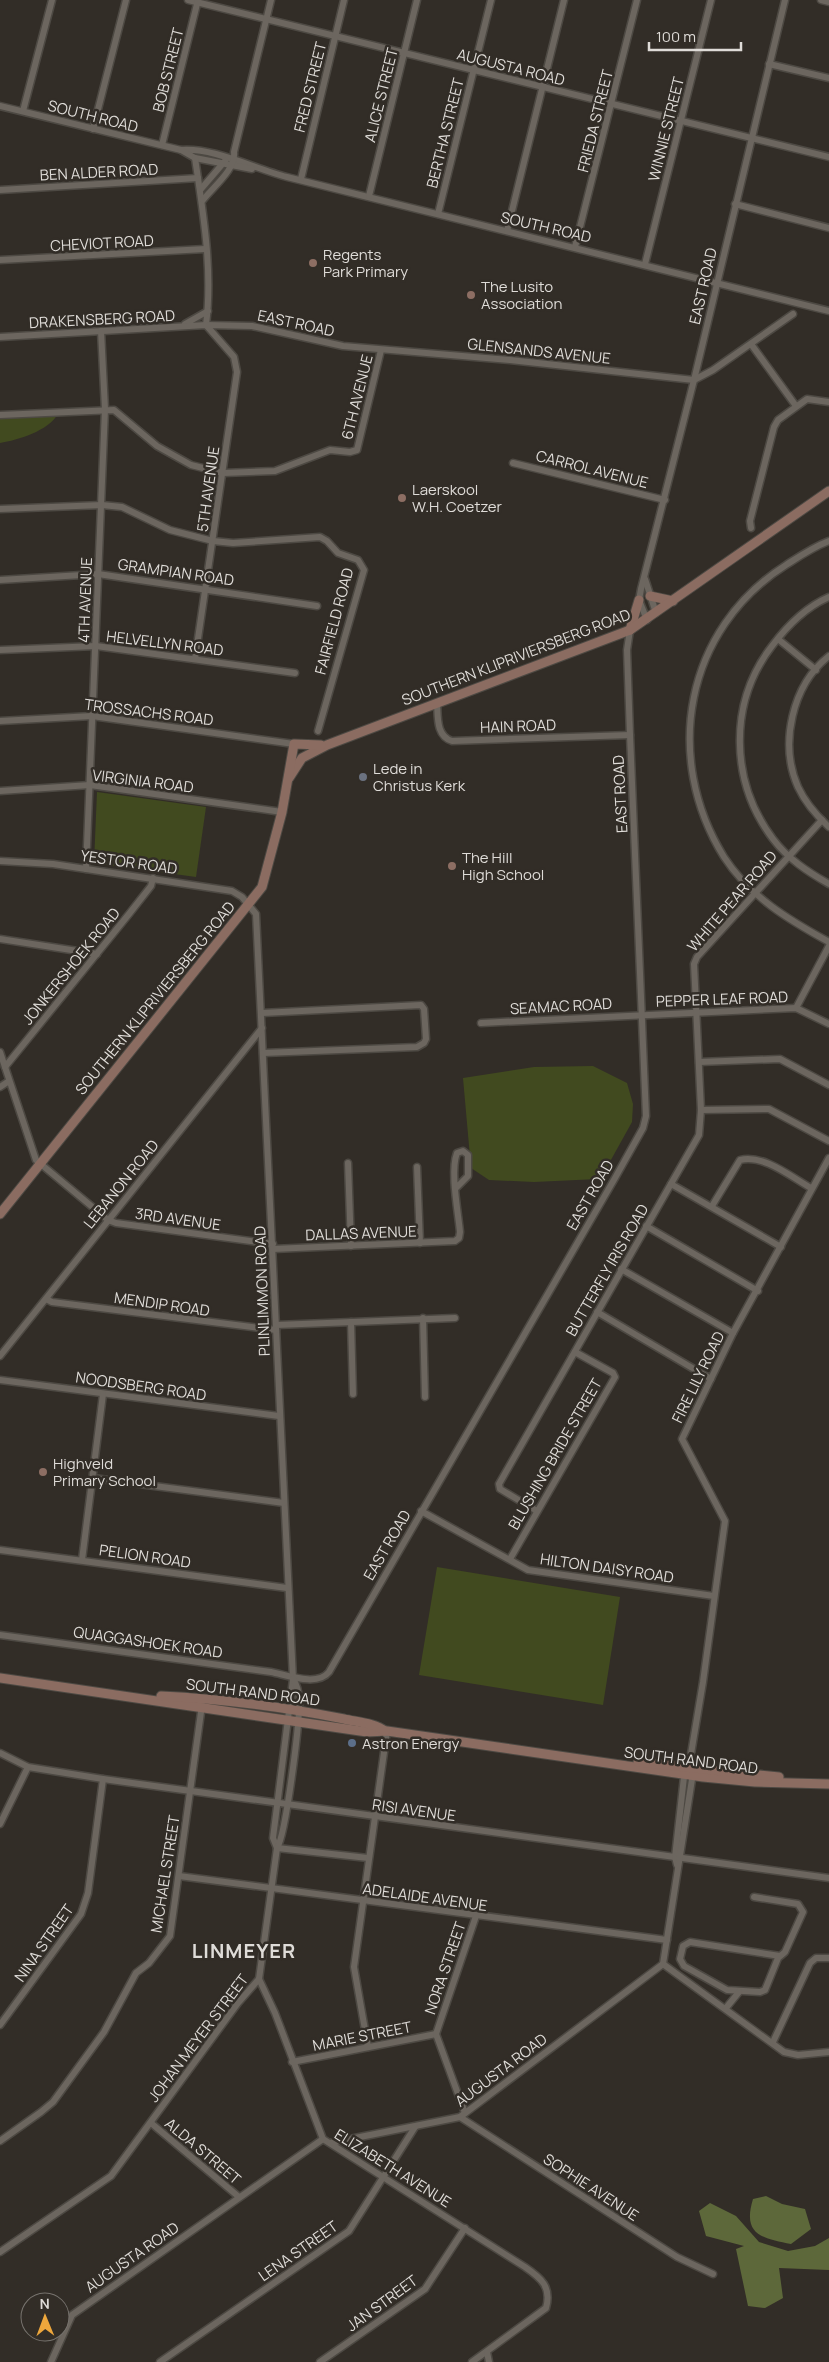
<svg xmlns="http://www.w3.org/2000/svg" width="829" height="2362" font-family="Manrope,sans-serif">
  <style>
    .green { fill: #414a1f }
    .forest { fill: #5d683a }
    .lines { fill: none; stroke-linecap: round; stroke-linejoin: round }
    .street-casing { stroke: #4d4943; stroke-width: 9 }
    .secondary-casing { stroke: #4d4943; stroke-width: 11 }
    .street { stroke: #6c665f; stroke-width: 6 }
    .secondary { stroke: #8b6c61; stroke-width: 9 }
    .education-dot { fill: #8d6e63; stroke: #322d27; stroke-width: 2 }
    .worship-dot { fill: #6b7280; stroke: #322d27; stroke-width: 2 }
    .service-dot { fill: #5c6f8a; stroke: #322d27; stroke-width: 2 }
    .labels { text-anchor: middle; dominant-baseline: central; stroke-width: 5; stroke-linejoin: round; paint-order: stroke }
    .street-label { font-size: 15px; fill: #dfdcd8; stroke: #322d27 }
    .poi-label { font-size: 15px; fill: #dfdcd8; stroke: #322d27; text-anchor: start }
    .district-label { font-size: 20px; font-weight: bold; letter-spacing: 1px; fill: #dfdcd8; stroke: #322d27 }
  </style>
  <rect width="100%" height="100%" fill="#322d27"/>
  <!-- green -->
  <g class="green">
    <path d="M58,414c-10,17 -40,26 -58,29v-25z"/>
    <polygon points="97,792 206,807 196,877 94,863"/>
    <polygon points="593,1066 627,1083 633,1104 632,1122 602,1176 598,1179 534,1182 489,1180 471,1168 463,1078 534,1067"/>
    <polygon points="437,1567 620,1597 603,1705 419,1675"/>
  </g>
  <!-- forest -->
  <g class="forest">
    <path d="M766,2196l16,8 23,5 6,20 -20,15c-29,-6 -49,-9 -38,-45z"/>
    <polygon points="710,2203 736,2216 759,2242 788,2251 815,2246 829,2238 829,2270 779,2268 783,2298 765,2308 748,2306 736,2249 744,2246 706,2236 699,2211"/>
  </g>
  <g class="lines">
    <defs>
      <g id="street">
        <polyline points="188,0 829,157"/>
        <polyline points="821,0 829,2"/>
        <polyline points="769,64 829,78"/>
        <path d="M0,106l181,44c32,-3 74,19 106,27l542,134"/>
        <polyline points="23,111 52,0"/>
        <polyline points="93,129 126,0"/>
        <polyline points="162,145 198,0"/>
        <polyline points="181,150 195,158 252,169"/>
        <path d="M195,158c8,54 18,112 11,167"/>
        <polyline points="301,179 344,0"/>
        <polyline points="201,189 225,161"/>
        <polyline points="0,190 198,178"/>
        <polyline points="369,196 417,0"/>
        <path d="M203,200c11,-14 33,-31 31,-48l37,-152"/>
        <polyline points="735,204 829,228"/>
        <polyline points="438,214 491,0"/>
        <polyline points="507,231 564,0"/>
        <polyline points="575,247 637,0"/>
        <polyline points="0,260 205,249"/>
        <polyline points="645,264 711,0"/>
        <polyline points="185,324 208,311"/>
        <polyline points="0,337 206,325 252,326 343,346 510,360 694,380 713,370 793,314"/>
        <polyline points="751,344 796,406"/>
        <polyline points="0,415 114,410 157,446 191,465 223,473 275,471 330,450 350,452 357,450 381,350"/>
        <polyline points="513,463 665,500"/>
        <polyline points="0,509 102,505 122,507 170,530 213,541 233,543 320,537 327,541 338,553 358,560 364,570 318,731"/>
        <polyline points="751,528 750,521 774,427 778,420 807,399 829,402"/>
        <path d="M829,541c-16,6 -29,15 -43,24 -101,64 -124,192 -62,292 26,40 65,63 105,85"/>
        <polyline points="645,579 656,613"/>
        <polyline points="0,580 98,574 317,606"/>
        <path d="M829,597c-23,10 -42,29 -57,49 -44,57 -42,136 1,193 15,20 35,33 56,45"/>
        <polyline points="647,620 639,600 641,589 694,380 785,0"/>
        <polyline points="778,639 816,670"/>
        <polyline points="0,650 96,646 295,673"/>
        <path d="M829,656c-37,29 -50,88 -31,131 7,15 19,29 31,40"/>
        <polyline points="195,659 237,372 234,357 206,325"/>
        <path d="M437,703c1,14 -1,33 15,38l178,-6"/>
        <polyline points="0,721 92,716 294,744"/>
        <polyline points="0,791 90,785 282,812"/>
        <polyline points="0,861 53,864 232,891 242,897 256,914 293,1679 273,1838 277,1848"/>
        <polyline points="86,869 105,409 101,331"/>
        <polyline points="0,939 97,954"/>
        <polyline points="796,1008 829,946"/>
        <polyline points="262,1013 421,1005 424,1009 426,1039 424,1043 417,1047 263,1053"/>
        <polyline points="481,1023 796,1008 829,1024"/>
        <polyline points="0,1052 36,1160 108,1220 116,1223 273,1244"/>
        <polyline points="699,1062 780,1059 829,1085"/>
        <polyline points="5,1067 129,914 151,886 153,878"/>
        <polyline points="0,1087 9,1081"/>
        <polyline points="701,1110 769,1109 829,1141"/>
        <polyline points="348,1163 351,1246"/>
        <polyline points="417,1167 420,1243"/>
        <polyline points="671,1184 781,1247"/>
        <path d="M712,1206l28,-46c24,-6 51,17 71,28"/>
        <polyline points="646,1226 758,1291"/>
        <path d="M273,1249l182,-8 4,-3 1,-6c-2,-21 -10,-61 -3,-79l6,-2 5,4v21l-12,12"/>
        <polyline points="621,1269 733,1333"/>
        <polyline points="46,1299 52,1302 276,1330"/>
        <polyline points="597,1312 711,1379"/>
        <polyline points="423,1318 425,1397"/>
        <polyline points="351,1322 353,1394"/>
        <polyline points="276,1325 455,1318"/>
        <polyline points="0,1356 262,1028"/>
        <polyline points="0,1380 279,1416"/>
        <polyline points="93,1478 284,1503"/>
        <polyline points="421,1511 528,1570 714,1596"/>
        <polyline points="537,1511 500,1489 499,1484 699,1135 701,1110 694,964 697,957 822,820"/>
        <polyline points="0,1550 287,1588"/>
        <polyline points="510,1559 615,1377 613,1373 575,1352"/>
        <polyline points="82,1560 103,1394"/>
        <path d="M0,1635l271,37c16,3 46,15 58,0l286,-494 28,-50 3,-12 -16,-381 -3,-85 3,-20"/>
        <polyline points="0,1753 28,1767 103,1779 829,1878"/>
        <polyline points="0,1824 28,1767"/>
        <polyline points="277,1848 368,1858"/>
        <polyline points="677,1865 675,1857 685,1768 690,1760 703,1682 725,1521 682,1439 733,1333 829,1158"/>
        <polyline points="179,1876 667,1940"/>
        <polyline points="754,1897 798,1904 803,1912 785,1952 778,1958 765,1990 760,1992 727,1990 684,1966 680,1959 683,1946 690,1942 780,1956"/>
        <polyline points="663,1964 693,1773"/>
        <polyline points="663,1964 784,2052 798,2055 829,2052"/>
        <path d="M259,1979l16,34 48,126 202,128c16,11 27,20 21,41l-74,54"/>
        <polyline points="726,2008 739,1992"/>
        <polyline points="0,2025 81,1914 88,1893 103,1779"/>
        <polyline points="773,2042 810,1963 816,1958 829,1958"/>
        <polyline points="368,2047 354,1967 387,1731"/>
        <polyline points="292,2062 436,2034"/>
        <polyline points="465,2113 436,2034 476,1916"/>
        <polyline points="460,2117 677,2257 713,2274"/>
        <polyline points="151,2123 239,2197"/>
        <polyline points="0,2141 41,2112 53,2102 104,2032 136,1973 149,1963 170,1936 202,1705"/>
        <polyline points="330,2143 460,2117 663,1964"/>
        <path d="M0,2252l111,-76 127,-173 21,-24 18,-131c9,-14 23,-126 22,-147 0,-8 -1,-15 -6,-22"/>
        <polyline points="487,2352 489,2362"/>
        <polyline points="51,2362 72,2315 323,2139"/>
        <polyline points="160,2362 349,2231 415,2127"/>
        <polyline points="320,2362 425,2289 465,2228"/>
      </g>
      <g id="secondary">
        <polyline points="650,596 673,601"/>
        <polyline points="630,630 639,600"/>
        <polyline points="289,778 302,758 327,745 630,630 829,491"/>
        <polyline points="0,1214 262,887 282,812 294,744 321,745"/>
        <polyline points="0,1678 367,1732 387,1731 703,1777 755,1782 829,1784"/>
        <path d="M161,1696c62,3 122,11 183,23 13,3 31,4 41,12"/>
        <polyline points="638,1762 779,1777"/>
      </g>
    </defs>
    <!-- street casing -->
    <use href="#street" class="street-casing"/>
    <!-- secondary casing -->
    <use href="#secondary" class="secondary-casing"/>
    <!-- street -->
    <use href="#street" class="street"/>
    <!-- secondary -->
    <use href="#secondary" class="secondary"/>
  </g>
  <!-- markers -->
  <g class="education-dot">
    <circle cx="313" cy="263" r="5"/>
    <circle cx="471" cy="295" r="5"/>
    <circle cx="402" cy="498" r="5"/>
    <circle cx="452" cy="866" r="5"/>
    <circle cx="43" cy="1472" r="5"/>
  </g>
  <circle class="worship-dot" cx="363" cy="777" r="5"/>
  <circle class="service-dot" cx="352" cy="1743" r="5"/>
  <g class="labels">
    <!-- street labels -->
    <g class="street-label">
      <text transform="translate(511 67) rotate(14)">AUGUSTA ROAD</text>
      <text transform="translate(168 70) rotate(-76)">BOB STREET</text>
      <text transform="translate(310 87) rotate(-76)">FRED STREET</text>
      <text transform="translate(381 95) rotate(-76)">ALICE STREET</text>
      <text transform="translate(93 116) rotate(14)">SOUTH ROAD</text>
      <text transform="translate(595 121) rotate(-76)">FRIEDA STREET</text>
      <text transform="translate(666 129) rotate(-76)">WINNIE STREET</text>
      <text transform="translate(445 133) rotate(-76)">BERTHA STREET</text>
      <text transform="translate(99 172) rotate(-3)">BEN ALDER ROAD</text>
      <text transform="translate(546 227) rotate(13)">SOUTH ROAD</text>
      <text transform="translate(102 243) rotate(-3)">CHEVIOT ROAD</text>
      <text transform="translate(703 286) rotate(-77)">EAST ROAD</text>
      <text transform="translate(102 319) rotate(-3)">DRAKENSBERG ROAD</text>
      <text transform="translate(296 323) rotate(12)">EAST ROAD</text>
      <text transform="translate(539 351) rotate(6)">GLENSANDS AVENUE</text>
      <text transform="translate(357 397) rotate(-76)">6TH AVENUE</text>
      <text transform="translate(592 469) rotate(14)">CARROL AVENUE</text>
      <text transform="translate(208 489) rotate(-82)">5TH AVENUE</text>
      <text transform="translate(176 572) rotate(8)">GRAMPIAN ROAD</text>
      <text transform="translate(85 600) rotate(-88)">4TH AVENUE</text>
      <text transform="translate(334 621) rotate(-75)">FAIRFIELD ROAD</text>
      <text transform="translate(165 643) rotate(7)">HELVELLYN ROAD</text>
      <text transform="translate(516 657) rotate(-21)">SOUTHERN KLIPRIVIERSBERG ROAD</text>
      <text transform="translate(149 712) rotate(7)">TROSSACHS ROAD</text>
      <text transform="translate(518 726) rotate(-2)">HAIN ROAD</text>
      <text transform="translate(143 781) rotate(7)">VIRGINIA ROAD</text>
      <text transform="translate(620 794) rotate(-93)">EAST ROAD</text>
      <text transform="translate(129 862) rotate(8)">YESTOR ROAD</text>
      <text transform="translate(732 901) rotate(-49)">WHITE PEAR ROAD</text>
      <text transform="translate(71 966) rotate(-51)">JONKERSHOEK ROAD</text>
      <text transform="translate(155 998) rotate(-51)">SOUTHERN KLIPRIVIERSBERG ROAD</text>
      <text transform="translate(722 999) rotate(-2)">PEPPER LEAF ROAD</text>
      <text transform="translate(561 1006) rotate(-3)">SEAMAC ROAD</text>
      <text transform="translate(121 1184) rotate(-51)">LEBANON ROAD</text>
      <text transform="translate(590 1195) rotate(-60)">EAST ROAD</text>
      <text transform="translate(178 1219) rotate(8)">3RD AVENUE</text>
      <text transform="translate(361 1233) rotate(-2)">DALLAS AVENUE</text>
      <text transform="translate(607 1270) rotate(-60)">BUTTERFLY IRIS ROAD</text>
      <text transform="translate(262 1291) rotate(-92)">PLINLIMMON ROAD</text>
      <text transform="translate(162 1304) rotate(8)">MENDIP ROAD</text>
      <text transform="translate(698 1377) rotate(-64)">FIRE LILY ROAD</text>
      <text transform="translate(141 1386) rotate(8)">NOODSBERG ROAD</text>
      <text transform="translate(555 1454) rotate(-60)">BLUSHING BRIDE STREET</text>
      <text transform="translate(387 1545) rotate(-60)">EAST ROAD</text>
      <text transform="translate(145 1556) rotate(8)">PELION ROAD</text>
      <text transform="translate(607 1568) rotate(8)">HILTON DAISY ROAD</text>
      <text transform="translate(148 1642) rotate(8)">QUAGGASHOEK ROAD</text>
      <text transform="translate(253 1692) rotate(7)">SOUTH RAND ROAD</text>
      <text transform="translate(691 1760) rotate(7)">SOUTH RAND ROAD</text>
      <text transform="translate(414 1810) rotate(8)">RISI AVENUE</text>
      <text transform="translate(165 1874) rotate(-81)">MICHAEL STREET</text>
      <text transform="translate(425 1897) rotate(8)">ADELAIDE AVENUE</text>
      <text transform="translate(44 1943) rotate(-55)">NINA STREET</text>
      <text transform="translate(445 1968) rotate(-71)">NORA STREET</text>
      <text transform="translate(362 2036) rotate(-11)">MARIE STREET</text>
      <text transform="translate(198 2038) rotate(-53)">JOHAN MEYER STREET</text>
      <text transform="translate(501 2070) rotate(-37)">AUGUSTA ROAD</text>
      <text transform="translate(203 2151) rotate(40)">ALDA STREET</text>
      <text transform="translate(393 2168) rotate(32)">ELIZABETH AVENUE</text>
      <text transform="translate(591 2187) rotate(33)">SOPHIE AVENUE</text>
      <text transform="translate(298 2251) rotate(-35)">LENA STREET</text>
      <text transform="translate(132 2257) rotate(-35)">AUGUSTA ROAD</text>
      <text transform="translate(382 2303) rotate(-36)">JAN STREET</text>
    </g>
    <!-- poi labels -->
    <g class="poi-label">
      <text x="323" y="254">Regents<tspan x="323" dy="17">Park Primary</tspan></text>
      <text x="481" y="286">The Lusito<tspan x="481" dy="17">Association</tspan></text>
      <text x="412" y="489">Laerskool<tspan x="412" dy="17">W.H. Coetzer</tspan></text>
      <text x="373" y="768">Lede in<tspan x="373" dy="17">Christus Kerk</tspan></text>
      <text x="462" y="857">The Hill<tspan x="462" dy="17">High School</tspan></text>
      <text x="53" y="1463">Highveld<tspan x="53" dy="17">Primary School</tspan></text>
      <text x="362" y="1743">Astron Energy</text>
    </g>
    <!-- district labels -->
    <g class="district-label">
      <text x="244" y="1950">LINMEYER</text>
    </g>
  </g>
  <!-- north arrow -->
  <g transform="translate(45 2317) rotate(359)"><circle r="24" fill="#322d27" stroke="#77736e"/>
  <path d="M0-4L9 19L0 12L-9 19Z" fill="#eea73c"/>
  <text y="-8" font-size="14" font-weight="bold" text-anchor="middle" fill="#dfdcd8">N</text>
  </g>
  <!-- scale -->
  <path d="M649 42v8h92v-8" fill="none" stroke="#dfdcd8" stroke-width="2.5"/>
  <text x="656" y="42" font-size="15" fill="#dfdcd8" stroke="#322d27" stroke-width="4" paint-order="stroke">100 m</text>
</svg>
